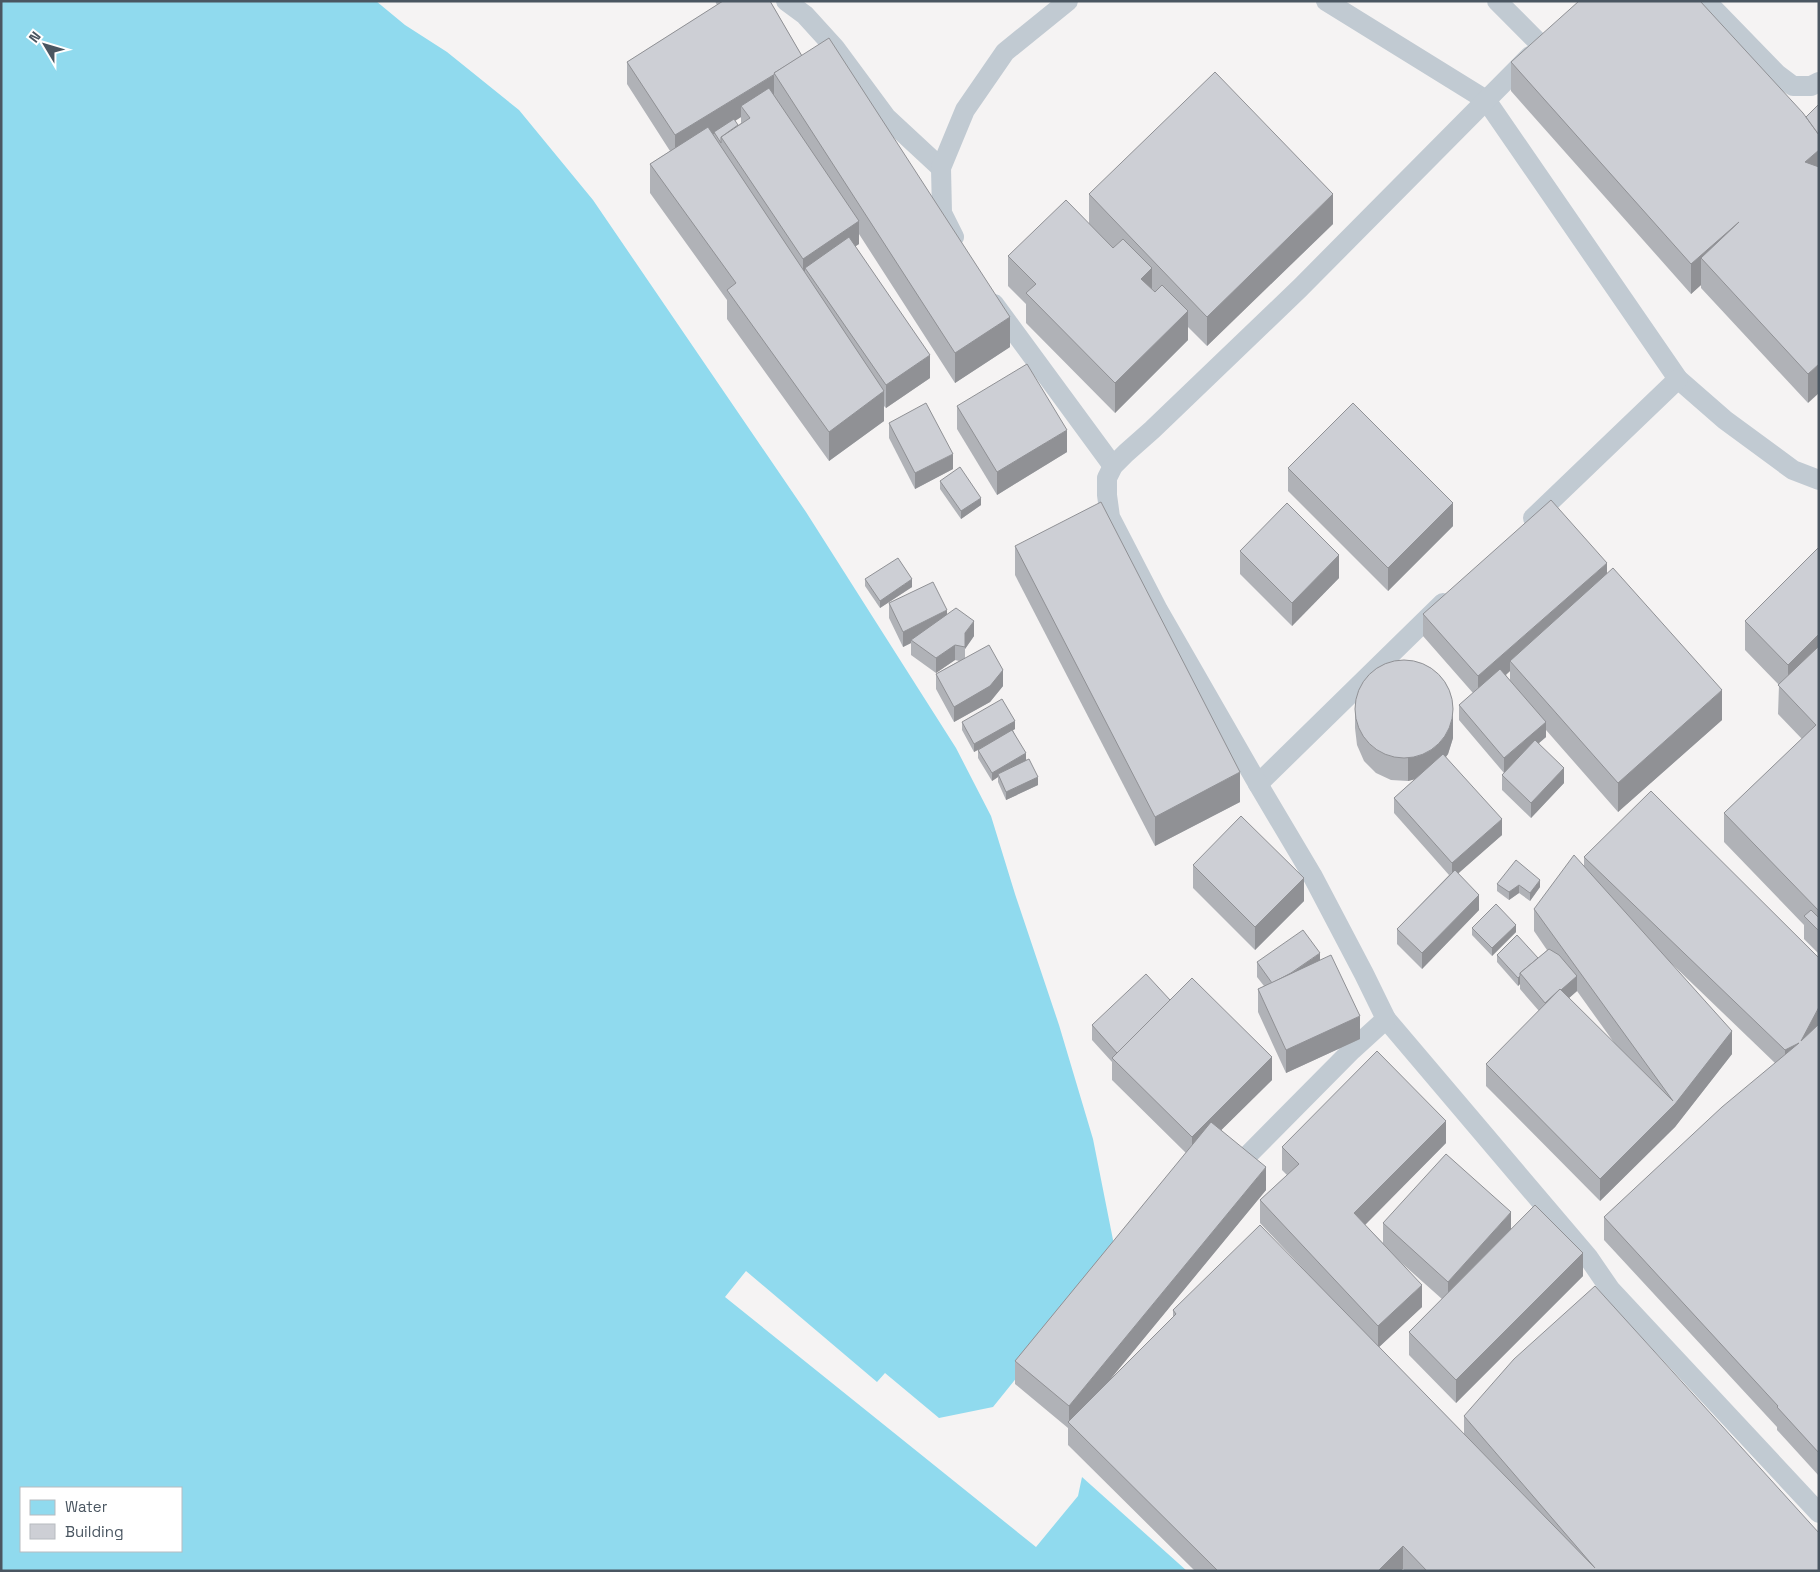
<svg xmlns="http://www.w3.org/2000/svg" width="1820" height="1572" font-family="'Space Grotesk',sans-serif">
  <style>
    .water { fill: #90daee; fill-rule: evenodd }
    .lines { fill: none; stroke-linecap: round; stroke-linejoin: round }
    .lane { stroke: #c1cad2; stroke-width: 20 }
    .wall { fill: #b0b2b7; fill-rule: evenodd }
    .shaded-wall { fill: #909195 }
    .building { fill: #cdcfd5; stroke: #909195 }
  </style>
  <rect width="100%" height="100%" fill="#f5f3f3"/>
  <!-- water -->
  <path class="water" d="M1,1h375l29,24 42,27 72,58 74,90 213,312 150,236 35,68 24,78 44,131 34,114 23,116 -123,152 -54,11 -54,-45 -8,9 -131,-111 -21,26 311,250 42,-51 4,-19 105,94h-1186zM21,1488h160v63h-160z"/>
  <g class="lines">
    <!-- lane -->
    <g class="lane">
      <polyline points="786,1 805,15 835,48 886,117 941,168"/>
      <polyline points="1326,1 1486,100 1678,379 1725,420 1793,470 1819,480"/>
      <polyline points="1497,1 1541,45"/>
      <polyline points="1706,1 1777,74 1793,86 1811,86 1819,82"/>
      <polyline points="954,237 942,213 941,168 965,110 1005,52 1068,1"/>
      <polyline points="994,304 1113,466"/>
      <polyline points="1533,518 1678,379"/>
      <polyline points="1258,784 1443,603"/>
      <polyline points="1386,1019 1588,1257 1610,1289 1819,1513"/>
      <polyline points="1247,1156 1352,1050 1386,1019 1364,974 1312,875 1258,784 1158,610 1110,517 1107,495 1107,478 1113,466 1126,453 1152,430 1300,288 1530,56"/>
    </g>
  </g>
  <!-- wall -->
  <g class="wall">
    <path d="M715,1h55l32,55 208,291 -55,36 -96,-149v10l-4,2 75,132 -44,30 -2,-2v15l-55,40 -102,-142v-19l-77,-107v-29l20,-13 -43,-67v-22l90,-57zM741,117v6l-3,2 -3,-4z"/>
    <polygon points="1511,62 1806,117 1819,104 1808,403 1701,288 1701,285 1691,294 1511,91"/>
    <polygon points="1089,194 1333,224 1207,346 1188,327 1188,340 1115,413 1026,323 1026,304 1008,286 1008,256 1089,223"/>
    <polygon points="957,406 1067,452 997,495 957,429"/>
    <polygon points="889,423 953,469 915,489 889,438"/>
    <polygon points="1288,468 1453,526 1388,591 1288,491"/>
    <polygon points="940,481 981,505 961,519 940,489"/>
    <polygon points="1015,546 1240,802 1155,846 1015,575"/>
    <polygon points="1819,547 1819,954 1804,939 1804,925 1724,842 1724,813 1802,739 1778,714 1779,685 1745,650 1745,621"/>
    <polygon points="1240,551 1339,578 1292,626 1240,574"/>
    <path d="M1607,574l115,146 -104,92 -72,-82v7l-7,6 25,40 -33,35 -29,-28v-15l2,-2 -45,-53v-15l14,-12 -50,-57v-22zM1510,671v9l-4,-5z"/>
    <polygon points="865,579 912,587 880,608 865,586"/>
    <polygon points="889,603 947,614 974,636 965,649 965,658 1003,686 990,702 954,722 936,689 936,674 959,661 955,660 936,673 911,655 911,643 903,647 889,618"/>
    <polygon points="1355,706 1453,738 1448,754 1446,757 1502,835 1458,873 1479,910 1422,969 1397,944 1397,929 1449,875 1394,813 1394,798 1415,779 1408,781 1391,780 1376,773 1364,761 1357,745 1355,728"/>
    <polygon points="962,722 1015,729 1013,730 1038,785 1006,800 998,782 998,777 992,781 978,758 978,750 983,747 974,752 962,730"/>
    <path d="M1584,857l235,101v518l-42,-46v-3l-173,-187v-23l171,-154 -105,-101 62,92 -57,73 -75,74 -114,-115v-22l53,-53 -19,-22v-5l-2,2 -21,-24v-7l41,3 9,-8 -13,-19v-22l50,-43zM1577,991l38,53 -46,-46z"/>
    <polygon points="1193,865 1304,901 1255,950 1193,888"/>
    <polygon points="1497,884 1540,887 1530,901 1519,893 1509,900 1497,891"/>
    <polygon points="1472,928 1516,932 1492,956 1472,935"/>
    <polygon points="1320,960 1360,1039 1286,1073 1258,1012 1258,989 1264,986 1257,977 1257,962"/>
    <polygon points="1170,1000 1272,1080 1221,1130 1266,1190 1106,1384 1173,1317 1173,1310 1309,1275 1260,1223 1260,1200 1287,1175 1282,1170 1282,1147 1446,1143 1365,1225 1383,1243 1383,1223 1511,1229 1583,1276 1456,1403 1409,1355 1409,1332 1442,1299 1396,1258 1422,1307 1379,1347 1464,1434 1464,1416 1819,1571 1405,1571 1403,1569 1400,1571 1195,1571 1068,1445 1068,1428 1015,1384 1015,1361 1186,1153 1112,1080 1112,1062 1092,1040 1092,1025"/>
  </g>
  <!-- shaded-wall -->
  <g class="shaded-wall">
    <polygon points="774,75 774,97 741,106 741,117 714,134 714,132 714,134 675,157 675,135"/>
    <polygon points="1819,150 1819,179 1805,162"/>
    <polygon points="1333,194 1333,224 1207,346 1207,317"/>
    <polygon points="859,221 859,244 811,276 805,268 805,280 803,282 803,259"/>
    <polygon points="1739,222 1701,258 1701,285 1691,294 1691,264"/>
    <polygon points="1152,268 1152,297 1141,279"/>
    <polygon points="1188,311 1188,340 1115,413 1115,383"/>
    <polygon points="1010,317 1010,347 955,383 955,353"/>
    <polygon points="930,355 930,378 886,408 886,385"/>
    <polygon points="1819,364 1819,393 1808,403 1808,374"/>
    <polygon points="884,391 884,421 829,461 829,432"/>
    <polygon points="1067,430 1067,452 997,495 997,472"/>
    <polygon points="953,454 953,469 915,489 915,473"/>
    <polygon points="981,498 981,505 961,519 961,511"/>
    <polygon points="1453,503 1453,526 1388,591 1388,568"/>
    <polygon points="1339,555 1339,578 1292,626 1292,603"/>
    <polygon points="1607,563 1607,585 1510,661 1510,671 1478,699 1478,676"/>
    <polygon points="912,579 912,587 880,608 880,601"/>
    <polygon points="947,610 947,625 911,640 911,643 903,647 903,632"/>
    <polygon points="974,621 974,636 965,649 965,633"/>
    <polygon points="1819,634 1819,664 1788,694 1788,665"/>
    <polygon points="955,645 955,660 936,673 936,658"/>
    <polygon points="1003,670 1003,686 990,702 954,722 954,707"/>
    <polygon points="1722,690 1722,720 1618,812 1618,783"/>
    <polygon points="1453,715 1453,738 1448,754 1438,767 1424,777 1408,781 1408,758"/>
    <polygon points="1015,721 1015,729 974,752 974,744"/>
    <polygon points="1546,722 1546,737 1504,773 1504,758"/>
    <polygon points="1026,753 1026,761 998,774 998,777 992,781 992,773"/>
    <polygon points="1564,768 1564,783 1531,818 1531,803"/>
    <polygon points="1240,772 1240,802 1155,846 1155,817"/>
    <polygon points="1038,777 1038,785 1006,800 1006,792"/>
    <polygon points="1502,819 1502,835 1452,879 1452,863"/>
    <polygon points="1304,878 1304,901 1255,950 1255,927"/>
    <polygon points="1540,880 1540,887 1530,901 1530,893"/>
    <polygon points="1519,885 1519,893 1509,900 1509,892"/>
    <polygon points="1479,895 1479,910 1422,969 1422,953"/>
    <polygon points="1516,925 1516,932 1492,956 1492,948"/>
    <polygon points="1320,953 1320,969 1274,986"/>
    <polygon points="1520,976 1520,984 1518,986 1518,978"/>
    <polygon points="1577,976 1577,991 1545,1019 1545,1003"/>
    <polygon points="1819,1007 1819,1029 1801,1041"/>
    <polygon points="1360,1016 1360,1039 1286,1073 1286,1050"/>
    <polygon points="1732,1031 1732,1054 1675,1127 1600,1201 1600,1179"/>
    <polygon points="1799,1043 1785,1072 1785,1050"/>
    <polygon points="1272,1057 1272,1080 1192,1159 1192,1137"/>
    <polygon points="1446,1121 1446,1143 1354,1236 1354,1213"/>
    <polygon points="1266,1167 1266,1190 1072,1426 1069,1423 1069,1406"/>
    <polygon points="1511,1212 1511,1235 1448,1305 1448,1282"/>
    <polygon points="1583,1253 1583,1276 1456,1403 1456,1380"/>
    <polygon points="1422,1285 1422,1307 1378,1348 1378,1326"/>
    <polygon points="1403,1546 1403,1569 1400,1571 1378,1571"/>
  </g>
  <!-- building -->
  <g class="building">
    <polygon points="723,1 770,1 802,56 774,73 775,74 675,135 627,62"/>
    <polygon points="1579,1 1700,1 1803,113 1819,135 1819,150 1805,162 1819,167 1819,364 1808,374 1701,258 1739,222 1691,264 1511,62"/>
    <polygon points="829,38 1010,317 955,353 774,73"/>
    <polygon points="1215,72 1333,194 1207,317 1089,194"/>
    <polygon points="769,88 859,221 803,259 721,137 750,118 741,106"/>
    <polygon points="1819,104 1819,135 1806,117"/>
    <polygon points="734,119 738,125 721,137 721,143 714,132"/>
    <polygon points="708,127 884,391 829,432 727,290 736,283 650,164"/>
    <polygon points="1066,200 1113,248 1123,239 1152,268 1141,279 1155,292 1162,285 1188,311 1115,383 1026,293 1036,284 1008,256"/>
    <polygon points="849,237 930,355 886,385 805,268"/>
    <polygon points="1027,364 1067,430 997,472 957,406"/>
    <polygon points="926,403 953,454 915,473 889,423"/>
    <polygon points="1353,403 1453,503 1388,568 1288,468"/>
    <polygon points="960,467 981,498 961,511 940,481"/>
    <polygon points="1551,500 1607,563 1478,676 1423,614"/>
    <polygon points="1101,502 1240,772 1155,817 1015,546"/>
    <polygon points="1287,503 1339,555 1292,603 1240,551"/>
    <polygon points="1819,547 1819,634 1788,665 1745,621"/>
    <polygon points="898,558 912,579 880,601 865,579"/>
    <polygon points="1613,568 1722,690 1618,783 1510,661"/>
    <polygon points="933,582 947,610 903,632 889,603"/>
    <polygon points="956,608 974,621 965,633 965,647 955,645 936,658 911,640"/>
    <polygon points="989,645 1003,670 990,686 954,707 936,674"/>
    <polygon points="1819,646 1819,911 1724,813 1816,725 1778,685"/>
    <circle cx="1404" cy="709" r="49"/>
    <polygon points="1500,669 1546,722 1504,758 1459,705"/>
    <polygon points="1002,699 1015,721 974,744 962,722"/>
    <polygon points="1012,730 1026,753 992,773 978,750"/>
    <polygon points="1535,740 1564,768 1531,803 1502,775"/>
    <polygon points="1443,754 1502,819 1452,863 1394,798"/>
    <polygon points="1029,759 1038,777 1006,792 998,774"/>
    <polygon points="1651,791 1819,958 1819,1007 1801,1041 1819,1024 1819,1453 1777,1407 1778,1406 1604,1217 1722,1107 1799,1043 1785,1050 1584,857"/>
    <polygon points="1241,816 1304,878 1255,927 1193,865"/>
    <polygon points="1574,855 1732,1031 1675,1104 1600,1179 1486,1064 1560,989 1673,1101 1534,909"/>
    <polygon points="1516,860 1540,880 1530,893 1519,885 1509,892 1497,884"/>
    <polygon points="1455,870 1479,895 1422,953 1397,929"/>
    <polygon points="1496,904 1516,925 1492,948 1472,928"/>
    <polygon points="1811,910 1819,918 1819,931 1804,916"/>
    <polygon points="1303,930 1320,953 1291,973 1272,983 1257,962"/>
    <polygon points="1517,935 1538,958 1520,973 1520,976 1518,978 1497,955"/>
    <polygon points="1549,949 1559,955 1577,976 1561,990 1560,989 1545,1003 1520,973"/>
    <polygon points="1331,955 1360,1016 1286,1050 1258,989"/>
    <polygon points="1146,974 1170,1000 1117,1053 1092,1025"/>
    <polygon points="1192,978 1272,1057 1192,1137 1112,1058"/>
    <polygon points="1377,1051 1446,1121 1354,1213 1422,1285 1378,1326 1260,1200 1299,1164 1282,1147"/>
    <polygon points="1211,1122 1266,1167 1069,1406 1015,1361"/>
    <polygon points="1446,1154 1511,1212 1448,1282 1383,1223"/>
    <polygon points="1535,1205 1583,1253 1456,1380 1409,1332"/>
    <polygon points="1260,1225 1595,1568 1464,1416 1514,1359 1595,1286 1819,1533 1819,1571 1427,1571 1403,1546 1378,1571 1218,1571 1068,1422 1176,1314 1173,1310"/>
  </g>
  <!-- border -->
  <rect width="1820" height="1572" fill="none" stroke="#4a5661" stroke-width="5"/>
  <!-- legend -->
  <rect x="20" y="1487" width="162" height="65" fill="#ffffff" stroke="#b7bbc0"/>
  <rect x="30" y="1500" width="25" height="15" fill="#90daee" stroke="#b7bbc0"/>
  <text x="65" y="1512" font-size="15" fill="#4a5661">Water</text>
  <rect x="30" y="1524" width="25" height="15" fill="#cdcfd5" stroke="#b7bbc0"/>
  <text x="65" y="1537" font-size="15" fill="#4a5661">Building</text>
  <!-- north arrow -->
  <g transform="translate(45 45) rotate(308)" stroke="#ffffff" stroke-width="4" paint-order="stroke">
  <path d="M0-4L9 19L0 12L-9 19Z" fill="#4a5661"/>
  <text y="-8" font-size="14" font-weight="bold" text-anchor="middle" fill="#4a5661">N</text>
  </g>
</svg>
